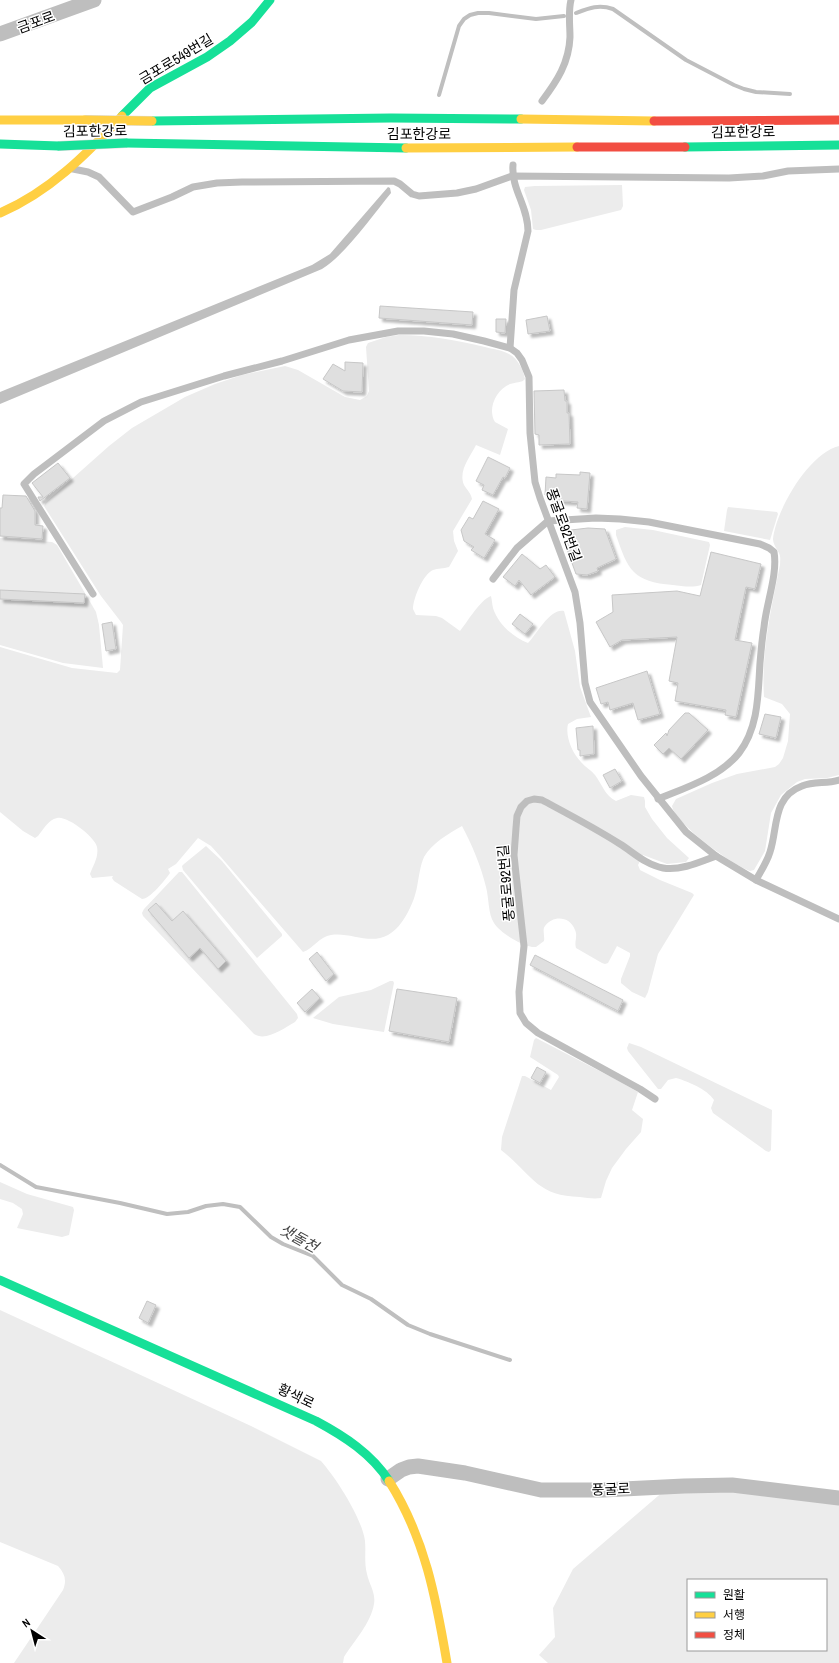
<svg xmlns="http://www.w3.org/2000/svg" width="839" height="1663" font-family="'Archivo Narrow','Noto Sans KR',sans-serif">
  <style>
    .green { fill: #ececec; fill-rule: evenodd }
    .water { fill: #bfbfbf }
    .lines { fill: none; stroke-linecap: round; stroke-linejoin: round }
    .stream { stroke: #bfbfbf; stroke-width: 4 }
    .building { fill: #dfdfdf; stroke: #c7c7c7; filter: url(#shadow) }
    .lane { stroke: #bebebe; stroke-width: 7 }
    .street { stroke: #bebebe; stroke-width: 15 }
    .fast { stroke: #16e098; stroke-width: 9 }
    .slow { stroke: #ffcf43; stroke-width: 9 }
    .jam { stroke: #f24e42; stroke-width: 9 }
    .fast-bridge-casing { stroke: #dbdbdb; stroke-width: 10; stroke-linecap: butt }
    .slow-bridge-casing { stroke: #dbdbdb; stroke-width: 10; stroke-linecap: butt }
    .fast-bridge { stroke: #16e098; stroke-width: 9 }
    .slow-bridge { stroke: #ffcf43; stroke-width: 9 }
    .labels { text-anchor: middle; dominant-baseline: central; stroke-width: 3; stroke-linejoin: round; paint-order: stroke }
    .street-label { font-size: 14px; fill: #000; stroke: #fff }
    .water-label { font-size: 15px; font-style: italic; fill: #444; stroke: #fff }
  </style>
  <defs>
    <filter id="shadow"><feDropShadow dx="3.5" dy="3.5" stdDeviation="1" flood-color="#0004"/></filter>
  </defs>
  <rect width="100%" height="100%" fill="#fff"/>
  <!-- green -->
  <g class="green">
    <polygon points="622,185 623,206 621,210 541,230 536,230 533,229 531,210 524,190 525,187 535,186"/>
    <path d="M399,335c30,0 57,5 86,12 7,2 17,3 24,7 9,5 14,15 16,25 -3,4 -9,3 -15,5 -14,6 -23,25 -15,38l13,7 -8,26 -24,-10c-6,12 -18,26 -12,40 3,5 7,8 8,14l-19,32 1,10 4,10 -9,16c-6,2 -11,1 -16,3 -10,4 -20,29 -20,39l3,6 20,1 6,2 18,13c8,-10 20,-31 31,-35 1,4 1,8 2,12 5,16 20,29 35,35 9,-9 22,-35 36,-32l11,40 5,36 11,30 -14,2 -9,5c-3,12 4,29 13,38 4,5 10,8 14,13 7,9 10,21 21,26l15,-6 13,2 1,4v6l7,12 15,19 22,20 -3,4 -19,2 -24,-9 -5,10 2,5 20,10 32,13 2,2 -36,59 -10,38 -3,6 -13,-6 -11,-9v-4l9,-23v-3l-13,-7 -9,17 -3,1 -3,-1 -26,-15c-2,-6 2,-12 -1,-18 -5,-14 -22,-15 -30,-4 -3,4 0,10 -1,15l-8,6c-11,1 -36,-14 -42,-24 -6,-9 -5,-25 -8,-36 -5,-21 -14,-42 -24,-61 -14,8 -30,17 -38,31 -4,9 -5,20 -7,30 -3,16 -14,40 -29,48 -18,10 -38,-3 -57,0 -11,1 -18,14 -28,17l-83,-96 -9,-10 -13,-8 -22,26 -8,5 2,4c-5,7 -20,26 -28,26l-28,-18 -2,-3 1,-2 -21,2 -2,-4c3,-8 9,-17 7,-27 -1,-9 -30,-32 -40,-29 -9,2 -14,12 -19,18l-3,2 -12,-7 -23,-19v-165l72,21 45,5 3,-3 3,-45 -2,-3 -20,-26 -57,-90 2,-4 63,-56 23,-18 53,-31 30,-13 27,-9 43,-9 13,4 47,27 15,3 7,-4 2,-5 -3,-44 2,-4 18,-6z"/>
    <path d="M839,446v329l-12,3 -22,1 -8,3 -16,13 -10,18 -6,38 -11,19 -4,1c-17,-6 -75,-47 -78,-65l4,-7 36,-16 25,-9 38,-7 4,-3 4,-6 5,-17 2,-27 -8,-10 -18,-7c-3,-44 7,-88 16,-132 0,-4 1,-8 -1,-12 -2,-4 -6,-9 -6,-14 3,-29 36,-86 66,-93z"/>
    <polygon points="728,507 777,512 778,514 770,540 724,531 727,510"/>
    <path d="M625,527l28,3 56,12 1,3 -9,40c-8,3 -20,1 -28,0 -40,-3 -45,-15 -57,-50v-5z"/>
    <polygon points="0,538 52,542 57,545 96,612 99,625 103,668 63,663 0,645"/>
    <polygon points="206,846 222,861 282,934 282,936 257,958 183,870 182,866 184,864"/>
    <path d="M179,872h3l115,142 1,4 -3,4c-11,6 -29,20 -41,12l-111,-118 -1,-3 2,-4z"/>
    <polygon points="390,981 393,981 394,983 384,1032 333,1024 313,1018 339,997 371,990"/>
    <path d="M536,1038l79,41 23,13 -6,18 11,9 -2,13 -15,17 -14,19 -6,13 -5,17c-7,1 -14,0 -21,-1 -44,-1 -48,-23 -79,-47l1,-13 20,-61h3l26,14 8,-13 -1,-2 -28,-18 4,-17z"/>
    <path d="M629,1043l12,4 131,63 -1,40 -2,2 -3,-1 -53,-38 -2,-5 3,-8c-7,-11 -27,-19 -38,-22l-8,2 -7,9h-3l-30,-38 -1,-3z"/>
    <polygon points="0,1182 27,1194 73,1207 74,1210 69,1235 62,1237 17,1228 23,1214 22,1209 13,1203 0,1199"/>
    <path d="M0,1310l251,116 70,35c15,17 41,57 44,80 1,11 -1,22 2,33 2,10 9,19 7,30 -3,19 -20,37 -30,53l-1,6h-329l49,-73c4,-10 2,-16 -5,-24l-58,-24z"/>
    <path d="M665,1490l83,1 91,12v160h-291l-9,-8 16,-18 -2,-29 20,-39zM688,1580h138v70h-138z"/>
  </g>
  <!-- water -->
  <path class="water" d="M388,187l2,1 1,5c-18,22 -46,62 -69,76l-322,135v-12l312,-127 18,-11z"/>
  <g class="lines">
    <!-- stream -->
    <g class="stream">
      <path d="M576,13c13,-5 23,-9 37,-4l73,51 48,25 10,4 12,3 34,2"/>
      <polyline points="439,95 459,26 464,19 470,15 478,13 489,13 536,19 564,16"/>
      <polyline points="0,1165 36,1187 120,1203 167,1214 188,1212 206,1206 223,1204 240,1207 271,1237 283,1244 313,1256 342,1285 371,1299 408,1325 430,1334 510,1360"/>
    </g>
  </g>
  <!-- building -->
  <g class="building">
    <polygon points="380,306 473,312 472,325 379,318"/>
    <polygon points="547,316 550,331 528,334 526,320"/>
    <polygon points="496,319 506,319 505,333 496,332"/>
    <polygon points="345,362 363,363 362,392 343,391 323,379 333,364 345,371"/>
    <polygon points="564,390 565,401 567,401 567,413 569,413 570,444 539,445 539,435 535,434 534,391"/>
    <polygon points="488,457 510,468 505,478 503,477 493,495 482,490 484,485 476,481"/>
    <polygon points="58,463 70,478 40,501 38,497 43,497 32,483"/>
    <polygon points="580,472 590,473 587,509 577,508 578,502 550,500 551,495 545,495 546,477 556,478 556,474 580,475"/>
    <polygon points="3,495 26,496 35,511 35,525 43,526 42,539 0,536 0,508 2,508"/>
    <polygon points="483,501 499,509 485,534 495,540 484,558 471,550 474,547 464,541 461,530 469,517 473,519"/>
    <polygon points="588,528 605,529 616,559 597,568 598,571 587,575 576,574 565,544 575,540 571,530"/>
    <polygon points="711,552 761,564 755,589 746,587 735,640 752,643 736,717 725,715 726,710 675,701 678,683 669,681 677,637 622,640 610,647 596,622 613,612 612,595 677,591 700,596"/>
    <polygon points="522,554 540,569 546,565 555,577 531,595 519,580 515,586 503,577"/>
    <polygon points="0,590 85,594 84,603 0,599"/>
    <polygon points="520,614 533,624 525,634 512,624"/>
    <polygon points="112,622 116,649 106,651 102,624"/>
    <polygon points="647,671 660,714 638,720 633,703 610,710 608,702 601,704 596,688"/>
    <polygon points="685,713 689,713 708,730 681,759 669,748 663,754 654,745 666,733 667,736 669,730"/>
    <polygon points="765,714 781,717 776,738 759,734"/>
    <polygon points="593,726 594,754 580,756 580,750 578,750 576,728"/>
    <polygon points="615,769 622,781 610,788 603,775"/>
    <polygon points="156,903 172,921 183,911 226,961 218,969 200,948 189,958 148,910"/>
    <polygon points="317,952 334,974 326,981 309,959"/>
    <polygon points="535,955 623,1000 618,1011 530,965"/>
    <polygon points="312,989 320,998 305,1012 297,1003"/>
    <polygon points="397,989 457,998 449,1042 389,1031"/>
    <polygon points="537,1067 546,1072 540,1083 531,1078"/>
    <polygon points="147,1301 156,1305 148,1323 139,1318"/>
  </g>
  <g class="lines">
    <!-- lane -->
    <g class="lane">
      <path d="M542,101c15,-20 27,-38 28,-64 0,-12 -2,-25 1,-37"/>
      <path d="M513,165c-2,24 15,41 15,66l-14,59 -4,58 7,5 5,7 7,17 1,56 5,49 5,16 35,94 5,31 5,60 5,19 51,74 45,56 30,24 40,24 83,39"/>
      <polyline points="73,169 88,172 99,177 133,212 172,197 193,187 217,183 242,182 394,181 400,184 412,194 419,196 457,193 476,189 512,176 729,178 763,176 788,171 839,169"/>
      <path d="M493,579l24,-31 31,-27 48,-3 24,1 29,3 111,22 9,4 5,4c4,22 -8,52 -10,75 -2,12 -3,24 -4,36 -2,30 -1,64 -21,90 -19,24 -54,35 -81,46"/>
      <polyline points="93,594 24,484 34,474 104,421 141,402 224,376 282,361 349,340 398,331 424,331 453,334 484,341 510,348"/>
      <path d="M756,880c5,-9 11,-18 14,-28 8,-24 2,-55 32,-66 12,-5 25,-2 37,-6"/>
      <path d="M655,1099l-15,-10 -102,-56 -12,-10 -6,-10 -1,-21 5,-46 -8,-72 -2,-19 2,-27 1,-12 4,-9 6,-6 7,-2 8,1c26,14 53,28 78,44 13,8 26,21 43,24 17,3 37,-6 53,-12"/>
    </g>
    <!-- street -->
    <g class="street">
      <polyline points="0,34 94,0"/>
      <polyline points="388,1479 401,1470 409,1467 418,1466 465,1473 541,1490 603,1490 684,1486 732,1485 839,1498"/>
    </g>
    <!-- fast -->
    <g class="fast">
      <polyline points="122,116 150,88 207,57 230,41 252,22 270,0"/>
      <polyline points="152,121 391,118 521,119"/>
      <polyline points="126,143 406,148"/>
      <polyline points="0,144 59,146"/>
      <polyline points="685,147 839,145"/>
      <path d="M0,1280l316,141c28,15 56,33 73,60"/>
    </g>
    <!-- slow -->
    <g class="slow">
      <polyline points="521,119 654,121"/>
      <polyline points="0,120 85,120"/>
      <polyline points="406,148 577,147"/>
      <path d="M0,213c49,-21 86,-58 122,-97"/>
      <path d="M389,1481c36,57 47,117 58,182"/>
    </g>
    <!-- jam -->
    <g class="jam">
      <polyline points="654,121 839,120"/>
      <polyline points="577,147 685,147"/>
    </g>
    <defs>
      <polyline id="fast-bridge" points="59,146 126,143"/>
      <polyline id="slow-bridge" points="85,120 152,121"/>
    </defs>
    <!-- fast-bridge casing -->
    <use href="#fast-bridge" class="fast-bridge-casing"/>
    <!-- slow-bridge casing -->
    <use href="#slow-bridge" class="slow-bridge-casing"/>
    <!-- fast-bridge -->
    <use href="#fast-bridge" class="fast-bridge"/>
    <!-- slow-bridge -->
    <use href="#slow-bridge" class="slow-bridge"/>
  </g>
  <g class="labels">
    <!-- street labels -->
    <g class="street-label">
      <text transform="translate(36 22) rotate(-20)">금포로</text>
      <text transform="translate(176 59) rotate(-31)">금포로549번길</text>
      <text transform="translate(95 131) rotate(-1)">김포한강로</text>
      <text transform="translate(743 132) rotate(-1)">김포한강로</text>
      <text x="419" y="134">김포한강로</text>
      <text transform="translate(564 525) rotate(70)">풍굴로92번길</text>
      <text transform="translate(506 883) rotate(-95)">풍굴로92번길</text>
      <text transform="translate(296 1396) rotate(25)">황색로</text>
      <text transform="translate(611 1489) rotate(-2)">풍굴로</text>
    </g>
    <!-- water labels -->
    <g class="water-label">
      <text transform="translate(299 1238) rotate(29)">샛돌천</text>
    </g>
  </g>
  <!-- legend -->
  <rect x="687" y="1579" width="140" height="72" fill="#ffffff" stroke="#999999"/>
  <rect x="695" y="1592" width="20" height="6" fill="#16e098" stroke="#999999"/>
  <text x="723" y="1599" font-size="12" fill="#000000">원활</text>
  <rect x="695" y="1612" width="20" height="6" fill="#ffcf43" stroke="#999999"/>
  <text x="723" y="1619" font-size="12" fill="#000000">서행</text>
  <rect x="695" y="1632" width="20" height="6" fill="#f24e42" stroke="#999999"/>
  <text x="723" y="1639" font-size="12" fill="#000000">정체</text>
  <!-- north arrow -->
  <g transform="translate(32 1631) rotate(324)" stroke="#ffffff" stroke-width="3" paint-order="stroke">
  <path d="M0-3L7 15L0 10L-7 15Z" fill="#000000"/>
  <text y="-6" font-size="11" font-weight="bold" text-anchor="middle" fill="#000000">N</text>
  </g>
</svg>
